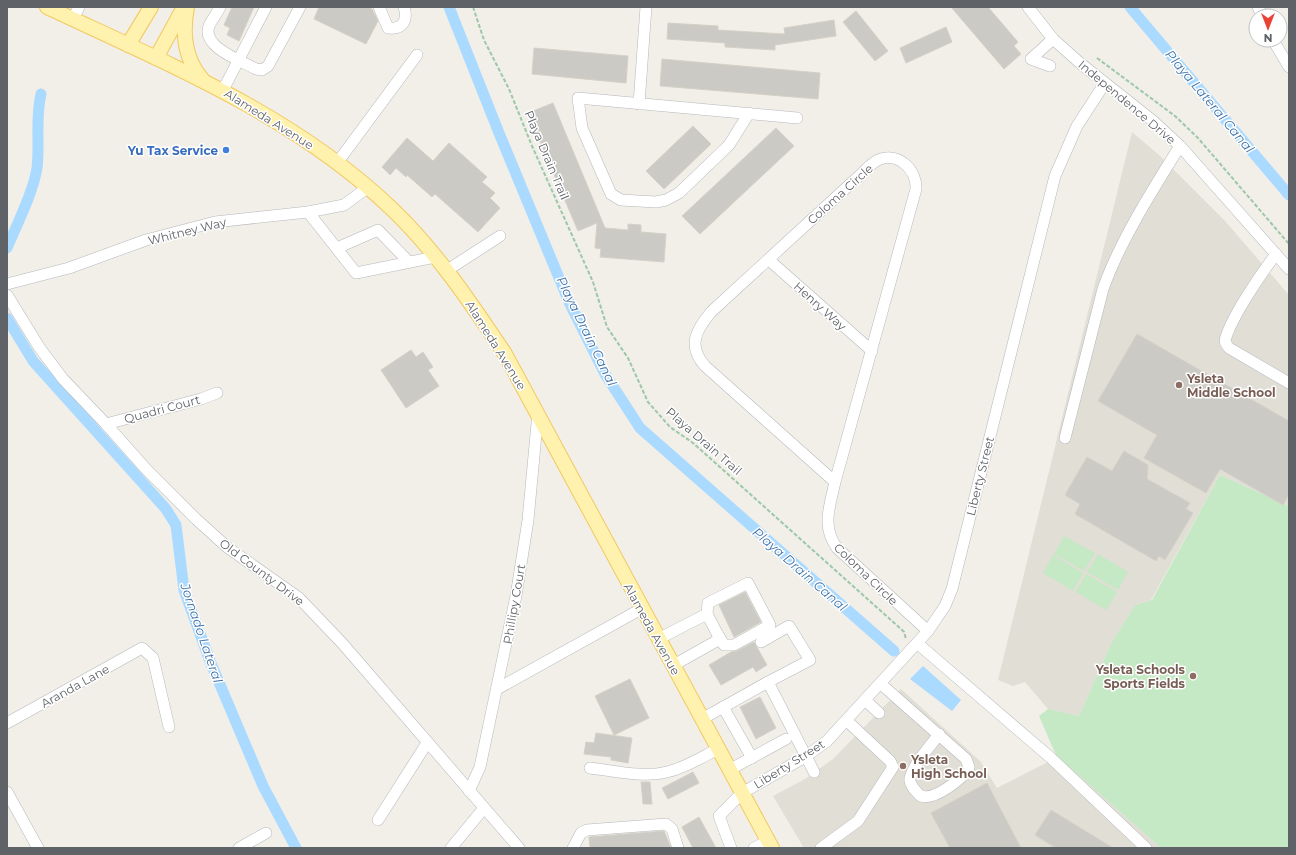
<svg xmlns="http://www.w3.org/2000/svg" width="1296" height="855" font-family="Montserrat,sans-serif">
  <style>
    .education { fill: #e1ded6 }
    .green { fill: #c5e8c5 }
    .water { fill: #aadaff }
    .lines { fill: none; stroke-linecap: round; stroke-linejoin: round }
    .canal { stroke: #aadaff; stroke-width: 11 }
    .building { fill: #cccac5; stroke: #d6d1c6 }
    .minor-casing { stroke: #b5b8bc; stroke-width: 12 }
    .major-casing { stroke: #f2c960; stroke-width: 16 }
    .path { stroke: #9cc7a9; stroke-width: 2; stroke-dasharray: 4 2; stroke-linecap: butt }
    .minor { stroke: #fff; stroke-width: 11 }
    .major { stroke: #fff2af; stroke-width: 14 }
    .shop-dot { fill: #3f7fe0; stroke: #fff; stroke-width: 1.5 }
    .education-dot { fill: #8d6e63; stroke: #fff; stroke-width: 1.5 }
    .labels { text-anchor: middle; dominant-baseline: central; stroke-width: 3; stroke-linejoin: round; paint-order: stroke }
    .street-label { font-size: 12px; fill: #5f6368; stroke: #fff }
    .shop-label { font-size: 12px; font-weight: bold; fill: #366cbe; stroke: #fff; text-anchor: end }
    .education-label { font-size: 12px; font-weight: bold; fill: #785e54; stroke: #fff; text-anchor: start }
    .water-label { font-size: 13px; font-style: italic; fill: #4174aa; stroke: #fff }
  </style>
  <rect width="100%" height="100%" fill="#f1efe8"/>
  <!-- education -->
  <g class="education">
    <polygon points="1132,132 1159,155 1225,221 1289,295 1289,506 1220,475 1151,600 1135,605 1112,642 1079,716 1048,709 1025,682 1013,686 998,680"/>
    <polygon points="901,689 980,761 997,788 1046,763 1056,755 1161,848 804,848 773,796 805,779 833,759"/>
  </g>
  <!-- green -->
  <g class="green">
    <polygon points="1220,475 1289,506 1289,848 1161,848 1056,755 1039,716 1048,709 1079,716 1112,642 1135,605 1152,600"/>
    <polygon points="1064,536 1095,553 1084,571 1054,554"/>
    <polygon points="1098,554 1128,572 1118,590 1087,572"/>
    <polygon points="1053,555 1083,573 1073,591 1043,573"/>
    <polygon points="1086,574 1117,592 1106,610 1076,592"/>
  </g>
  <!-- water -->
  <polygon class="water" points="923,666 961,700 952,711 910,679"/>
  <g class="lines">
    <!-- canal -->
    <g class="canal">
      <polyline points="449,7 499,133 569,302 605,374 640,428 894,651"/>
      <polyline points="1130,7 1289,195"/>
      <path d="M7,248c10,-24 26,-55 30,-80 3,-25 -2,-50 4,-74"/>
      <polyline points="7,318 33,361 166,509 176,525 184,590 210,661 263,786 296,848"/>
    </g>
  </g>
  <!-- building -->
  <g class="building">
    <polygon points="232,7 254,7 239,41 227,35 230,28 224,25"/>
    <polygon points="319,7 368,7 372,9 378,21 366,44 314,19"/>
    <polygon points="951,7 988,7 1018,42 1014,46 1021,54 1004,69"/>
    <polygon points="856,11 888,51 875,61 843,22"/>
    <polygon points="834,20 836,36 775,45 775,50 725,47 725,43 667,39 668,23 718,26 718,30 785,34 784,28"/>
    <polygon points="946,27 952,42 906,63 900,48"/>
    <polygon points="534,48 628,56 626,83 532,74"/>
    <polygon points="662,59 820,73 818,99 660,86"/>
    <polygon points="553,103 605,228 628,230 628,224 641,225 641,232 666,234 664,262 600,257 601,249 595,248 597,223 578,231 528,113"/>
    <polygon points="693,126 711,144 664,189 646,171"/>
    <polygon points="776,128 794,146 700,234 682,216"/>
    <polygon points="407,138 433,161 449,143 487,177 482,182 495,193 490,198 500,208 478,232 435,194 432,197 407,175 406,177 396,168 390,175 382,167"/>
    <polygon points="1137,334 1289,421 1289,494 1283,505 1220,469 1206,493 1144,458 1157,435 1098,401"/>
    <polygon points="411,350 416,357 423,352 433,367 428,370 439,386 406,408 381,370"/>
    <polygon points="1124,451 1148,465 1147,479 1190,503 1186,509 1193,513 1165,560 1159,556 1156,561 1075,514 1080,504 1065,495 1087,457 1112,471"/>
    <polygon points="745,592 761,622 734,637 719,605"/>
    <polygon points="754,642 767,665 756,672 753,667 721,685 709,665 731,652 737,651"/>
    <polygon points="630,679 649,718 614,735 595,696"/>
    <polygon points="760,697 776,728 756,739 740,707"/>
    <polygon points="596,733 632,738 628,763 611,760 611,757 584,754 586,742 594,743"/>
    <polygon points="693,772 699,783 668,799 662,788"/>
    <polygon points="641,782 650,782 652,804 643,804"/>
    <polygon points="987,783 1021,848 950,848 931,813"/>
    <polygon points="1051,810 1113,848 1056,848 1035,835"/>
    <polygon points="699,817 716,848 693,848 682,827"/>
    <polygon points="664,831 671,848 590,848 589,837"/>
  </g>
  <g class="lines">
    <defs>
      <g id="minor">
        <path d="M220,7c-3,7 -8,12 -11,19 -8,21 33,35 47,43l6,1 6,-4 32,-59"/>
        <path d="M379,7l9,21c15,2 20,-8 16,-21"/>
        <polyline points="1028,7 1053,39 1080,63 1153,121 1180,146 1289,269"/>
        <polyline points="1258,7 1262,16"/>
        <polyline points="73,19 79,7"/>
        <polyline points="1273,40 1289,67"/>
        <polyline points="1050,66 1031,59 1053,39"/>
        <polyline points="223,90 266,7"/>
        <polyline points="639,104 646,7"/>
        <polyline points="749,113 729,145 679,193 666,200 656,202 621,200 611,194 582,128 578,98 797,118"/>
        <polyline points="337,163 417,55"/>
        <polyline points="308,212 356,273 435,257"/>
        <polyline points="337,248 378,230 409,262"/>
        <path d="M1276,254c-15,20 -42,59 -50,83 -2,5 0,7 3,11l60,35"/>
        <polyline points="769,260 872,351"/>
        <polyline points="446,271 500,236"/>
        <polyline points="7,284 69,268 146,240 215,222 308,212 344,205 367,188"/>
        <polyline points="7,295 39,347 63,379 106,424 146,469 196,519 227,547 299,598 342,643 519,848"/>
        <polyline points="106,424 201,399 217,393"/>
        <path d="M1065,438l38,-149c17,-48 50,-100 77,-143"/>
        <path d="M835,482l-130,-116c-18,-20 -9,-36 6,-54l147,-135c6,-5 13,-14 20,-17 20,-9 39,10 38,29l-81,293c-5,24 -14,44 2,66l91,83"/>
        <polyline points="707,614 708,603 748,583 770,625 734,645 724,645 717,633"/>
        <polyline points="658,639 707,614 720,639 672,666"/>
        <polyline points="761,642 789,626 810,660 768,682"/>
        <polyline points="917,643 1051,758 1146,848"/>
        <path d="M881,684l85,75 3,8c-5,11 -35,34 -48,29 -2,-1 -5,-5 -7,-7 -2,-3 -5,-7 -4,-11 4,-15 20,-31 29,-44"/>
        <polyline points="497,689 641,609"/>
        <polyline points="866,701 879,713"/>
        <polyline points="723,707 752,758"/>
        <polyline points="702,719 768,682 814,772"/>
        <polyline points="7,723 142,648 153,658 169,727"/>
        <path d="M590,768c25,3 53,10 77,4 18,-4 35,-15 51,-23"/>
        <polyline points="729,770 786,739"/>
        <polyline points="469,791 480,767 516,596 528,520 538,413"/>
        <polyline points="7,792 38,848"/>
        <polyline points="378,820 427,743"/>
        <polyline points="239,848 266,833"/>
        <polyline points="451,848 484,808"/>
        <polyline points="573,848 581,833 587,830 666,824 672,829 678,848"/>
        <polyline points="731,848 719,816 742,793 805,757 827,741 928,631 945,606 952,589 1055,176 1077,126 1105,83"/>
        <polyline points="754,848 768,841"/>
        <polyline points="821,848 858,821 893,767 890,761 847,721"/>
      </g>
      <g id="major">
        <path d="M47,7c121,57 247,108 345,202 44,42 79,94 113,145l267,494"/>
        <path d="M187,7c-5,26 -3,51 15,72"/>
        <polyline points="128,45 151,7"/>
        <polyline points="156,58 184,7"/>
      </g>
    </defs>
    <!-- minor casing -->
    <use href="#minor" class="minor-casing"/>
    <!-- major casing -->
    <use href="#major" class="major-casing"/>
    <!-- path -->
    <g class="path">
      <polyline points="473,7 484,40 509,89 532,146 593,282 607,327 628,358 648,402 670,427 693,443 901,629 904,632 906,639"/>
      <polyline points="1097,58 1175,116 1198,138 1289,244"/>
    </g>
    <!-- minor -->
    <use href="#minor" class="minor"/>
    <!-- major -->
    <use href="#major" class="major"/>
  </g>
  <!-- markers -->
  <circle class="shop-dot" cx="226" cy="150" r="4"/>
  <g class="education-dot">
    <circle cx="1179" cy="385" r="4"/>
    <circle cx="1193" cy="676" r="4"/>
    <circle cx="903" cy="766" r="4"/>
  </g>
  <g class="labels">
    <!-- street labels -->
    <g class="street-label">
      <text transform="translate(1127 102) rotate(40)">Independence Drive</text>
      <text transform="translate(269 119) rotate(32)">Alameda Avenue</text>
      <text transform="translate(547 155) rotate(67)">Playa Drain Trail</text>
      <text transform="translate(840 194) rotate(-42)">Coloma Circle</text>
      <text transform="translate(187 231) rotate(-14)">Whitney Way</text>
      <text transform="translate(820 306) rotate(42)">Henry Way</text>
      <text transform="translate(496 345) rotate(58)">Alameda Avenue</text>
      <text transform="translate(162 409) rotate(-15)">Quadri Court</text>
      <text transform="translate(704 441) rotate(41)">Playa Drain Trail</text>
      <text transform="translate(980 476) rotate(-76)">Liberty Street</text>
      <text transform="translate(262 572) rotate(37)">Old County Drive</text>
      <text transform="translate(866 574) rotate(44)">Coloma Circle</text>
      <text transform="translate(514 604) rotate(-80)">Phillipy Court</text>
      <text transform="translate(652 629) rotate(61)">Alameda Avenue</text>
      <text transform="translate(75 686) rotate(-29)">Aranda Lane</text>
      <text transform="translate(789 764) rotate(-32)">Liberty Street</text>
    </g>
    <!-- shop labels -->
    <g class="shop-label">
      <text x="218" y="150">Yu Tax Service</text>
    </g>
    <!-- education labels -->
    <g class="education-label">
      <text x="1187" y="378">Ysleta<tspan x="1187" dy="14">Middle School</tspan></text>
      <text x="1185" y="669" text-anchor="end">Ysleta Schools<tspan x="1185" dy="14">Sports Fields</tspan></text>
      <text x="911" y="759">Ysleta<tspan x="911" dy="14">High School</tspan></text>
    </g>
    <!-- water labels -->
    <g class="water-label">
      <text transform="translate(1210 101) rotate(50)">Playa Lateral Canal</text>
      <text transform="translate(587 331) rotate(64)">Playa Drain Canal</text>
      <text transform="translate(800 569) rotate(41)">Playa Drain Canal</text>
      <text transform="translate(202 633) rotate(71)">Jornado Lateral</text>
    </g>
  </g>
  <!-- border -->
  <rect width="1296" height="855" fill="none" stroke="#5f6368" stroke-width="16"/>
  <!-- north arrow -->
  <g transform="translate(1268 28) rotate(180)"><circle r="19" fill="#ffffff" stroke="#bfc1c3"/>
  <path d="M0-3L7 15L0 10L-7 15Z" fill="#ea4335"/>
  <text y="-6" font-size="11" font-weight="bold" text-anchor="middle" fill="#5f6368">N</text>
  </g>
</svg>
